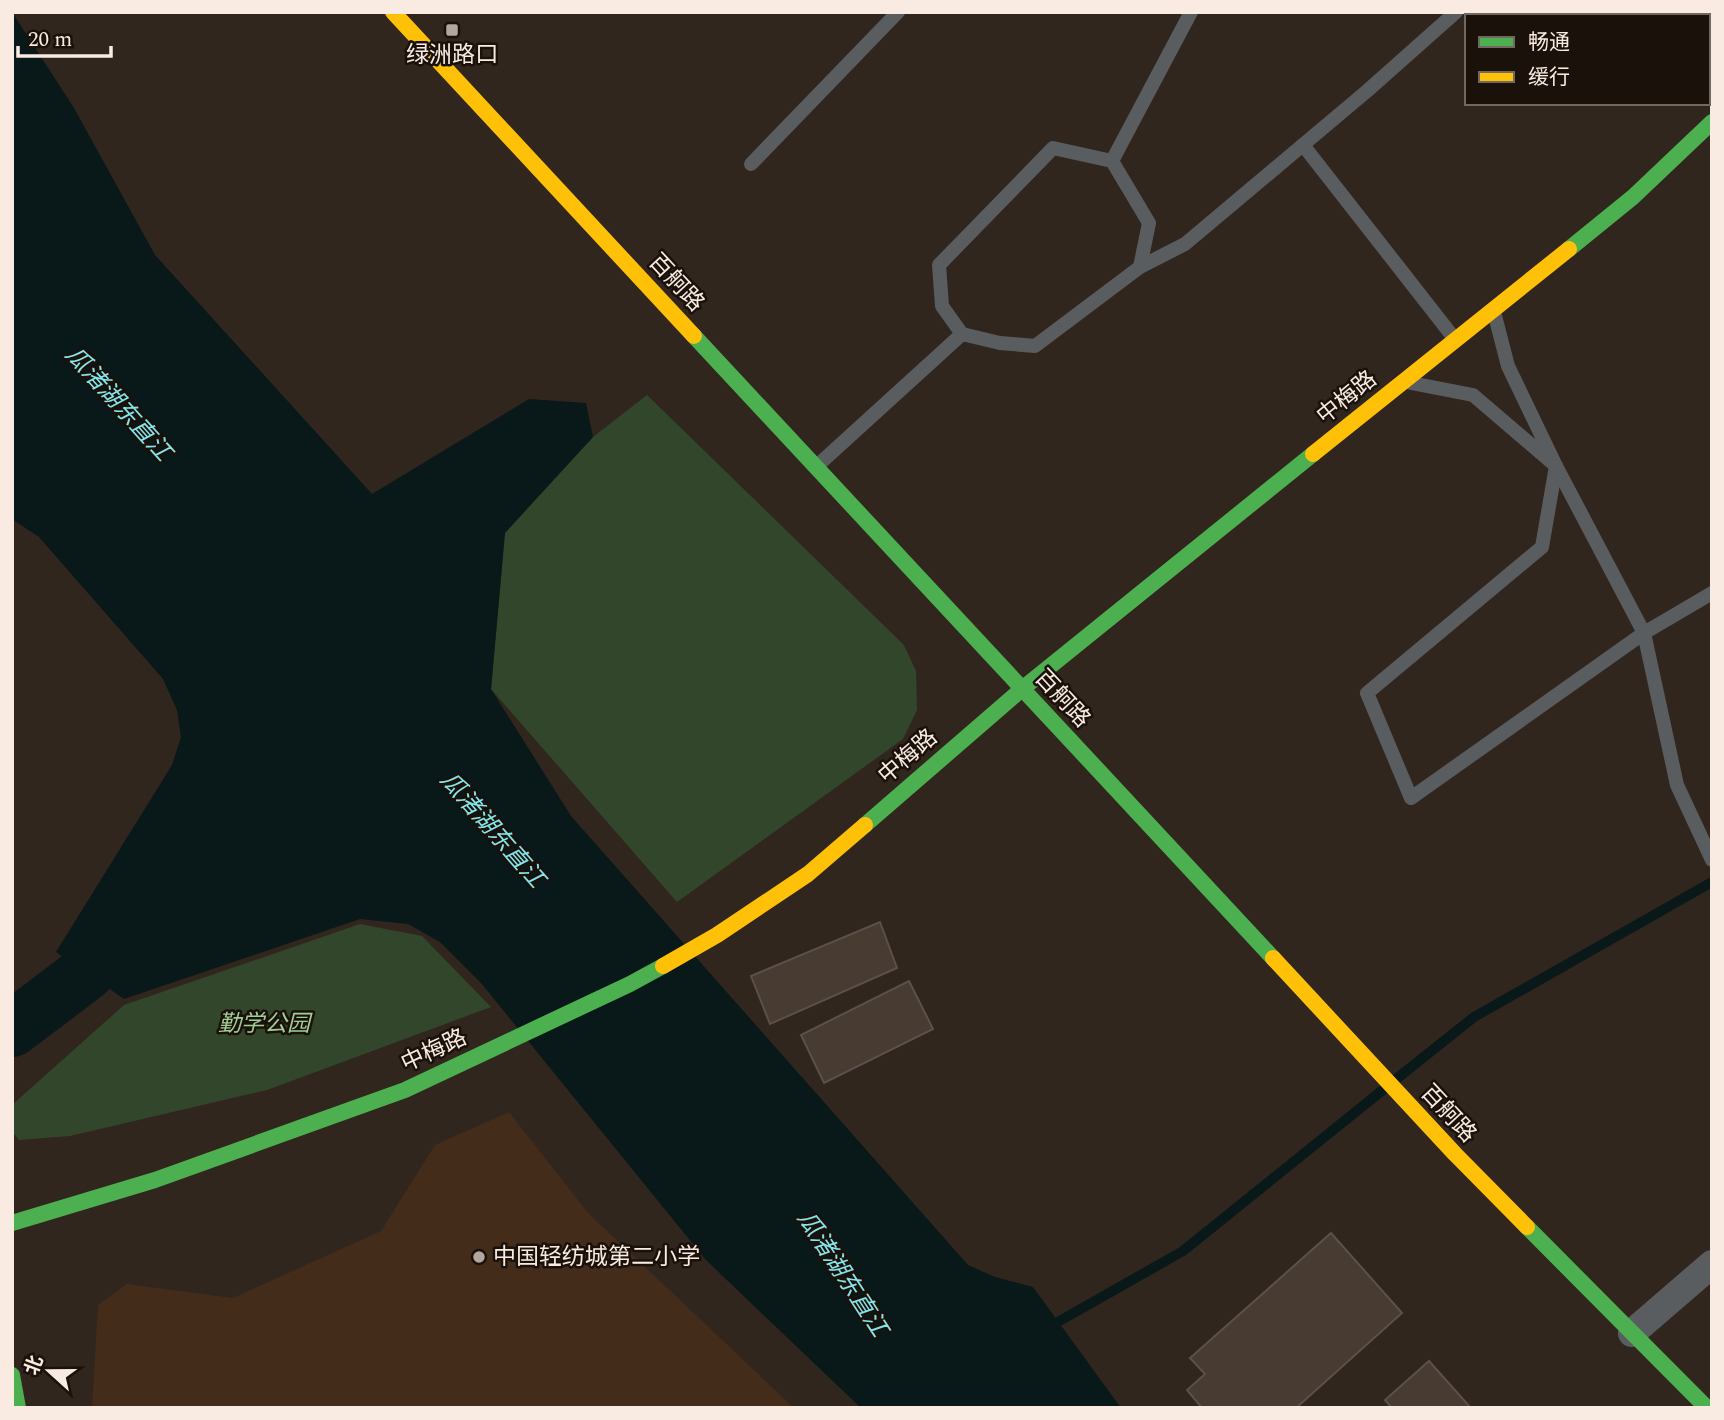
<svg xmlns="http://www.w3.org/2000/svg" width="1724" height="1420" font-family="Spectral,'Noto Sans SC',serif">
  <style>
    .built { fill: #432c1a }
    .green { fill: #32462c }
    .water { fill: #091819 }
    .lines { fill: none; stroke-linecap: round; stroke-linejoin: round }
    .stream { stroke: #091819; stroke-width: 10 }
    .river { stroke: #091819; stroke-width: 56 }
    .building { fill: #473b32; stroke: #5b514a; stroke-width: 2 }
    .lane { stroke: #5a5d5f; stroke-width: 14 }
    .street { stroke: #5a5d5f; stroke-width: 28 }
    .fast { stroke: #4caf50; stroke-width: 16 }
    .slow { stroke: #ffc107; stroke-width: 16 }
    .poi-dot { fill: #b3a69d; stroke: #1a110a; stroke-width: 2.5 }
    .labels { text-anchor: middle; dominant-baseline: central; stroke-width: 5; stroke-linejoin: round; paint-order: stroke }
    .poi-label { font-size: 23px; fill: #f9ebe1; stroke: #1a110a }
    .street-label { font-size: 23px; fill: #f9ebe1; stroke: #1a110a }
    .park-label { font-size: 23px; font-style: italic; fill: #9fcf96; stroke: #1a110a }
    .water-label { font-size: 24px; font-style: italic; fill: #84e6ec; stroke: #1a110a }
  </style>
  <rect width="100%" height="100%" fill="#31261e"/>
  <!-- built -->
  <polygon class="built" points="509,1112 588,1213 794,1408 92,1408 98,1305 127,1284 233,1298 381,1231 435,1145"/>
  <!-- green -->
  <g class="green">
    <polygon points="647,395 904,645 916,671 917,710 903,739 677,902 491,689 505,532 593,437"/>
    <polygon points="360,924 422,936 491,1007 267,1090 70,1136 19,1140 12,1131 12,1105 124,1005"/>
  </g>
  <!-- water -->
  <polygon class="water" points="12,12 74,108 155,255 372,494 529,399 586,403 593,437 505,533 491,689 571,816 968,1265 995,1277 1033,1287 1121,1408 861,1408 706,1260 481,983 440,942 408,924 360,919 124,999 56,952 172,765 181,737 177,710 163,679 39,537 12,519"/>
  <g class="lines">
    <!-- stream -->
    <g class="stream">
      <polyline points="1395,1080 1474,1017 1712,882"/>
      <polyline points="1049,1327 1183,1251 1384,1089"/>
    </g>
    <!-- river -->
    <polyline class="river" points="12,1029 86,973"/>
  </g>
  <!-- building -->
  <g class="building">
    <polygon points="880,922 897,968 770,1024 751,976"/>
    <polygon points="909,981 933,1029 824,1083 801,1035"/>
    <polygon points="1331,1233 1402,1313 1296,1408 1202,1408 1187,1390 1205,1374 1190,1358"/>
    <polygon points="1429,1361 1471,1408 1392,1408 1385,1400"/>
  </g>
  <g class="lines">
    <!-- lane -->
    <g class="lane">
      <polyline points="1303,145 1454,338"/>
      <polygon points="1053,148 1112,161 1149,223 1140,267 1035,346 1000,343 962,334 942,306 939,265"/>
      <polyline points="1112,161 1191,12"/>
      <polyline points="751,164 898,12"/>
      <polyline points="1140,267 1185,244 1367,91 1456,12"/>
      <polyline points="1411,383 1473,395 1556,466 1508,366 1494,312"/>
      <polyline points="818,465 962,334"/>
      <polyline points="1556,466 1542,547 1367,693 1411,798 1644,633 1712,593"/>
      <polyline points="1556,466 1644,633 1677,785 1712,860"/>
    </g>
    <!-- street -->
    <polyline class="street" points="1632,1333 1712,1264"/>
    <!-- fast -->
    <g class="fast">
      <polyline points="1569,249 1633,197 1712,122"/>
      <polyline points="694,336 1273,958"/>
      <polyline points="865,825 1022,689 1313,454"/>
      <polyline points="12,1223 155,1180 405,1090 630,984 663,966"/>
      <polyline points="1527,1227 1707,1408"/>
      <polyline points="12,1375 18,1408"/>
    </g>
    <!-- slow -->
    <g class="slow">
      <polyline points="393,12 694,336"/>
      <polyline points="1313,454 1569,249"/>
      <polyline points="1273,958 1455,1154 1527,1227"/>
      <polyline points="663,966 717,935 808,874 865,825"/>
    </g>
  </g>
  <!-- markers -->
  <g class="poi-dot">
    <rect x="445" y="23" width="14" height="14" rx="3.5"/>
    <circle cx="479" cy="1257" r="7"/>
  </g>
  <g class="labels">
    <!-- poi labels -->
    <g class="poi-label">
      <text x="452" y="55">绿洲路口</text>
      <text x="493" y="1257" text-anchor="start">中国轻纺城第二小学</text>
    </g>
    <!-- street labels -->
    <g class="street-label">
      <text transform="translate(676 283) rotate(47)">百舸路</text>
      <text transform="translate(1347 398) rotate(-39)">中梅路</text>
      <text transform="translate(1062 699) rotate(47)">百舸路</text>
      <text transform="translate(908 757) rotate(-41)">中梅路</text>
      <text transform="translate(434 1051) rotate(-25)">中梅路</text>
      <text transform="translate(1448 1114) rotate(47)">百舸路</text>
    </g>
    <!-- park labels -->
    <g class="park-label">
      <text x="264" y="1024">勤学公园</text>
    </g>
    <!-- water labels -->
    <g class="water-label">
      <text transform="translate(118 404) rotate(48)">瓜渚湖东直江</text>
      <text transform="translate(492 830) rotate(49)">瓜渚湖东直江</text>
      <text transform="translate(842 1274) rotate(57)">瓜渚湖东直江</text>
    </g>
  </g>
  <!-- border -->
  <rect width="1724" height="1420" fill="none" stroke="#f9ebe1" stroke-width="28"/>
  <!-- legend -->
  <rect x="1465" y="14" width="245" height="91" fill="#1a110a" stroke="#736860" stroke-width="2"/>
  <rect x="1479" y="37" width="35" height="10" fill="#4caf50" stroke="#736860" stroke-width="2"/>
  <text x="1528" y="49" font-size="21" fill="#f9ebe1">畅通</text>
  <rect x="1479" y="72" width="35" height="10" fill="#ffc107" stroke="#736860" stroke-width="2"/>
  <text x="1528" y="84" font-size="21" fill="#f9ebe1">缓行</text>
  <!-- north arrow -->
  <g transform="translate(49 1371) rotate(291)" stroke="#1a110a" stroke-width="5" paint-order="stroke">
  <path d="M0-5L12 26L0 18L-12 26Z" fill="#f9ebe1"/>
  <text y="-10" font-size="19" font-weight="bold" text-anchor="middle" fill="#f9ebe1">北</text>
  </g>
  <!-- scale -->
  <path d="M18 46v10h93v-10" fill="none" stroke="#f9ebe1" stroke-width="3.5"/>
  <text x="28" y="46" font-size="21" fill="#f9ebe1" stroke="#1a110a" stroke-width="5" paint-order="stroke">20 m</text>
</svg>
